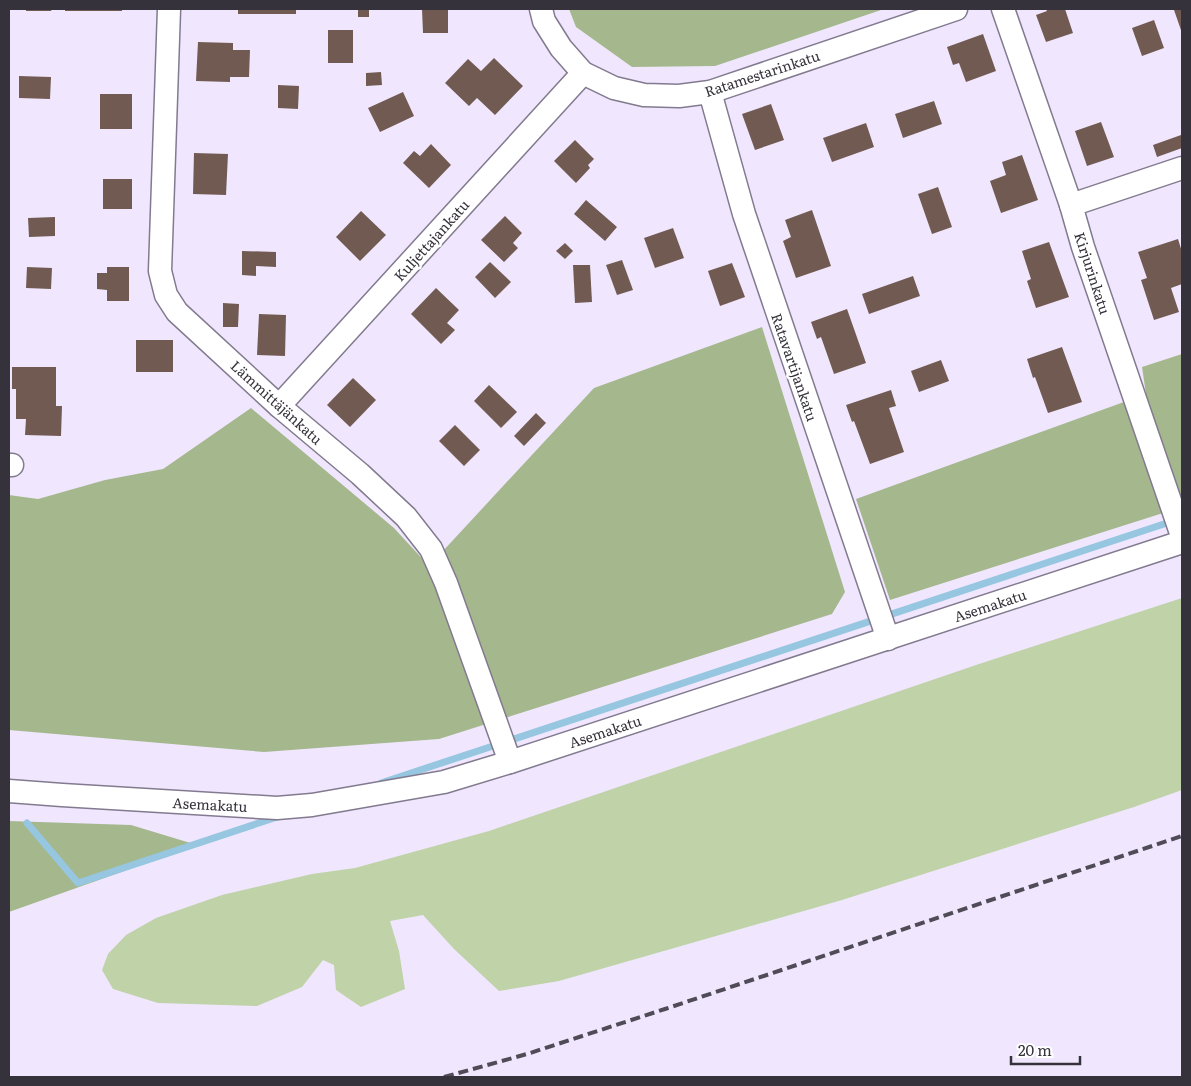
<svg xmlns="http://www.w3.org/2000/svg" width="1191" height="1086" font-family="Literata,serif">
  <style>
    .green { fill: #bfd2a8 }
    .forest { fill: #a5b88d }
    .lines { fill: none; stroke-linecap: round; stroke-linejoin: round }
    .stream { stroke: #96c6e0; stroke-width: 7 }
    .building { fill: #715a52 }
    .minor-casing { stroke: #827a8e; stroke-width: 25 }
    .minor { stroke: #fff; stroke-width: 22 }
    .rail { stroke: #504c57; stroke-width: 4; stroke-dasharray: 10 5; stroke-linecap: butt }
    .labels { text-anchor: middle; dominant-baseline: central; stroke-width: 5; stroke-linejoin: round; paint-order: stroke }
    .street-label { font-size: 14px; fill: #36323b; stroke: #fff }
  </style>
  <rect width="100%" height="100%" fill="#f0e7fe"/>
  <!-- green -->
  <polygon class="green" points="1182,598 1182,790 1134,807 842,900 559,981 499,991 454,949 423,915 390,921 399,951 405,989 361,1007 336,990 334,965 323,960 302,987 257,1006 158,1003 113,989 102,970 108,954 126,935 156,918 222,895 312,874 355,868 489,831 982,663"/>
  <!-- forest -->
  <g class="forest">
    <polygon points="569,9 884,9 715,66 632,67 576,27"/>
    <polygon points="762,327 845,592 832,614 439,739 264,752 9,730 9,495 38,499 105,480 163,469 251,408 394,528 429,566 594,388"/>
    <polygon points="1182,354 1182,507 890,600 856,499 1146,394 1142,367"/>
    <polygon points="9,821 131,825 197,845 9,912"/>
  </g>
  <g class="lines">
    <!-- stream -->
    <g class="stream">
      <polyline points="381,783 1173,521"/>
      <polyline points="27,823 78,883 280,816"/>
    </g>
  </g>
  <!-- building -->
  <g class="building">
    <polygon points="26,9 52,9 51,11 26,11"/>
    <rect x="65" y="9" width="57" height="2"/>
    <rect x="238" y="9" width="58" height="5"/>
    <rect x="358" y="9" width="11" height="8"/>
    <polygon points="422,9 448,9 448,33 423,33"/>
    <polygon points="1046,9 1065,9 1073,33 1046,42 1036,15 1047,11"/>
    <polygon points="1178,9 1182,9 1182,33 1174,10"/>
    <polygon points="1154,20 1164,48 1142,56 1132,28"/>
    <rect x="328" y="30" width="25" height="33"/>
    <polygon points="983,34 996,71 966,82 959,63 953,65 947,47"/>
    <polygon points="198,42 233,43 233,50 250,50 249,77 230,77 230,82 196,81"/>
    <polygon points="494,58 523,86 495,115 477,98 469,106 445,83 468,59 481,71"/>
    <polygon points="381,72 382,85 366,86 366,73"/>
    <polygon points="19,76 51,77 50,99 19,98"/>
    <polygon points="278,85 299,86 298,109 278,108"/>
    <polygon points="403,92 414,116 380,132 368,108"/>
    <rect x="100" y="94" width="32" height="35"/>
    <polygon points="934,101 942,124 903,138 895,114"/>
    <polygon points="771,104 784,140 755,150 742,114"/>
    <polygon points="1101,122 1114,157 1087,166 1075,131"/>
    <polygon points="866,123 874,147 832,162 823,138"/>
    <polygon points="1181,135 1182,148 1157,157 1153,145"/>
    <polygon points="575,140 594,159 588,165 590,168 576,183 554,161"/>
    <polygon points="431,144 451,165 429,188 403,163 414,151 420,156"/>
    <polygon points="194,153 228,154 226,195 193,194"/>
    <polygon points="1022,155 1038,200 1001,213 990,181 1006,175 1002,162"/>
    <rect x="103" y="179" width="29" height="30"/>
    <polygon points="938,187 952,227 932,234 918,194"/>
    <polygon points="586,200 617,227 605,241 574,214"/>
    <polygon points="812,210 831,266 796,278 783,241 791,237 785,220"/>
    <polygon points="361,211 386,235 360,261 336,237"/>
    <polygon points="505,216 522,233 513,243 518,248 504,262 481,240"/>
    <polygon points="55,217 55,236 29,237 28,218"/>
    <polygon points="673,228 684,258 655,268 644,238"/>
    <polygon points="1178,239 1182,252 1182,284 1171,288 1179,312 1154,320 1141,280 1147,278 1138,252"/>
    <polygon points="1049,242 1069,297 1036,308 1027,281 1031,279 1022,251"/>
    <polygon points="565,243 573,251 565,259 556,251"/>
    <polygon points="242,251 276,252 276,267 256,266 256,276 242,275"/>
    <polygon points="622,260 633,290 617,295 606,265"/>
    <polygon points="490,262 511,282 495,298 475,277"/>
    <polygon points="732,263 745,297 720,306 708,271"/>
    <polygon points="573,265 590,265 592,302 575,303"/>
    <polygon points="27,267 52,268 51,289 26,288"/>
    <polygon points="107,267 129,267 129,301 107,301 107,290 97,289 97,273 107,273"/>
    <polygon points="913,276 920,296 869,314 862,294"/>
    <polygon points="436,288 459,310 447,323 455,330 441,344 411,314"/>
    <polygon points="223,303 239,304 238,327 223,327"/>
    <polygon points="847,309 866,363 834,374 821,337 817,339 811,322"/>
    <polygon points="259,314 286,315 285,356 257,355"/>
    <rect x="136" y="340" width="37" height="32"/>
    <polygon points="1062,347 1082,402 1048,413 1035,377 1033,378 1027,359"/>
    <polygon points="941,360 949,381 919,392 911,371"/>
    <polygon points="12,367 56,367 56,406 62,406 61,436 25,435 26,419 16,419 16,389 12,389"/>
    <polygon points="353,378 376,400 350,427 327,405"/>
    <polygon points="489,385 517,412 501,428 474,401"/>
    <polygon points="891,390 896,406 889,408 904,452 870,464 854,421 852,422 846,405"/>
    <polygon points="536,413 546,423 524,446 514,436"/>
    <polygon points="455,425 480,450 464,466 439,441"/>
  </g>
  <g class="lines">
    <defs>
      <g id="minor">
        <polyline points="169,9 160,271 166,295 177,312 279,406 360,474 406,517 431,549 446,583 510,762"/>
        <polyline points="541,9 544,21 561,48 583,73 614,88 644,95 679,96 710,92 956,9"/>
        <polyline points="1003,9 1071,205 1083,247 1182,536"/>
        <polyline points="710,92 744,214 888,639"/>
        <polyline points="1071,205 1182,168"/>
        <polyline points="279,406 583,73"/>
        <polyline points="9,465 12,465"/>
        <polyline points="9,791 62,795 277,808 312,805 444,782 510,762 1182,542"/>
      </g>
    </defs>
    <!-- minor casing -->
    <use href="#minor" class="minor-casing"/>
    <!-- minor -->
    <use href="#minor" class="minor"/>
    <!-- rail -->
    <polyline class="rail" points="444,1077 527,1054 665,1009 1182,836"/>
  </g>
  <g class="labels">
    <!-- street labels -->
    <g class="street-label">
      <text transform="translate(762 73) rotate(-18)">Ratamestarinkatu</text>
      <text transform="translate(431 240) rotate(-48)">Kuljettajankatu</text>
      <text transform="translate(1093 273) rotate(72)">Kirjurinkatu</text>
      <text transform="translate(795 367) rotate(71)">Ratavartijankatu</text>
      <text transform="translate(277 402) rotate(42)">Lämmittäjänkatu</text>
      <text transform="translate(990 605) rotate(-18)">Asemakatu</text>
      <text transform="translate(605 731) rotate(-18)">Asemakatu</text>
      <text transform="translate(210 804) rotate(3)">Asemakatu</text>
    </g>
  </g>
  <!-- border -->
  <rect width="1191" height="1086" fill="none" stroke="#36323b" stroke-width="20"/>
  <!-- scale -->
  <path d="M1011 1056v8h69v-8" fill="none" stroke="#36323b" stroke-width="2.5"/>
  <text x="1018" y="1056" font-size="15" fill="#36323b" stroke="#ffffff" stroke-width="4" paint-order="stroke">20 m</text>
</svg>
